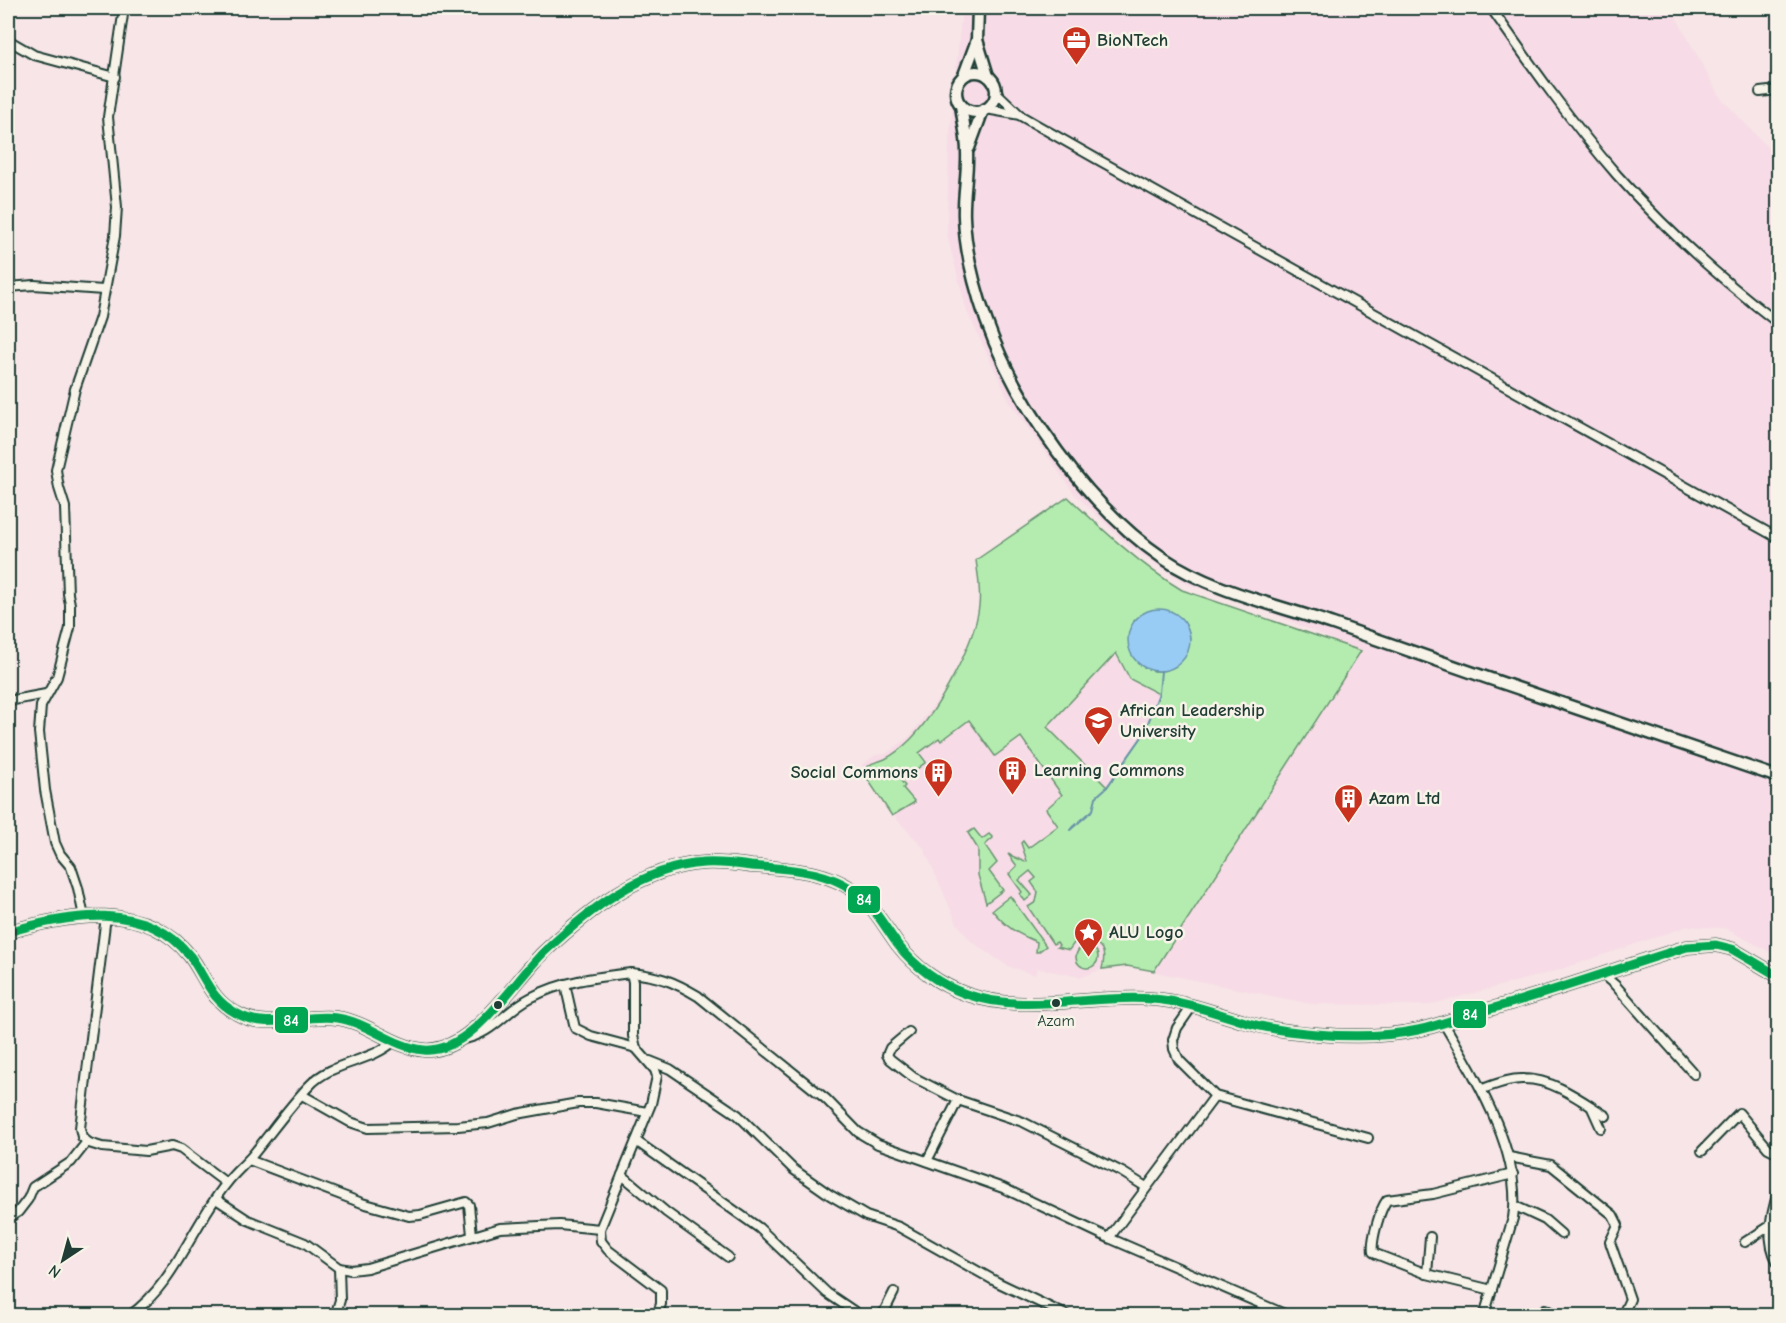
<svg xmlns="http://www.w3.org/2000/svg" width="1786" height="1323" font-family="'Comic Neue',sans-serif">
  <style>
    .built { fill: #f7dbe6 }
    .green { fill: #b4ecb0; stroke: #6a9472; stroke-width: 1.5; fill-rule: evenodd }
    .water { fill: #98ccf5; stroke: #6893a8; stroke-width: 1.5 }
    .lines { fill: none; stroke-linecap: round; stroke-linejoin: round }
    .stream { stroke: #6893a8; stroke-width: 2 }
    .street-casing { stroke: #1f3d34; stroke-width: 12 }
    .secondary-casing { stroke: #1f3d34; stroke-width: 15 }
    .street { stroke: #f7f3e8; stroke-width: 8 }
    .secondary { stroke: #f7f3e8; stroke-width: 10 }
    .bus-1-casing { stroke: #f7f3e8; stroke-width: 14 }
    .bus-1 { stroke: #00a651; stroke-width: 9 }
    .bus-dot { fill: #1f3d34; stroke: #f7f3e8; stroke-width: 2 }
    .labels { text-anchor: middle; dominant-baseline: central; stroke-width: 5; stroke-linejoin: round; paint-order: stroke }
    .bus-label { font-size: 16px; fill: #1f3d34; stroke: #f7f3e8 }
    .poi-label { font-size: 18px; font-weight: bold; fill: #1f3d34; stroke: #f7f3e8; text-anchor: start }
    .line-badge { stroke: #f7f3e8; stroke-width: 2 }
    .badge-label { font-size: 16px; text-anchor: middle; font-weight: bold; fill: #fff }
  </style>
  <rect width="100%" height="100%" fill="#f7e5e7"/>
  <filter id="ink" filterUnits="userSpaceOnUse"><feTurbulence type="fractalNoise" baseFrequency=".0167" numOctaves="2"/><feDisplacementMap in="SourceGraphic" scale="12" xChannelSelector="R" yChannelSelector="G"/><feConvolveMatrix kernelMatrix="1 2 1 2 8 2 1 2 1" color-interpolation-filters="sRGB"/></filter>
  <g filter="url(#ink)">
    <!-- built -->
    <polygon class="built" points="962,8 1671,8 1719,96 1778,159 1778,956 1725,928 1688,926 1555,971 1428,1005 1312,1004 1127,966 1107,967 1081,977 1037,968 1035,975 1008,966 971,941 957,923 924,848 896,818 862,765 876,755 886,754 909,737 951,683 974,628 979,606 979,577 976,560 1068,497 1118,543 1160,577 1182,590 1349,647 1263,609 1187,584 1130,547 1074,493 1011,404 967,311 947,234 949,147"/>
    <!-- green -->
    <g class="green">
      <path d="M1068,497c36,34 72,68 114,93l179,61 -207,320 -27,-5 -25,3c5,-19 0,-25 -18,-31l-10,5 -5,7 -12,-3 2,-2 -2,-3 -4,2 -25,-37 8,-5 2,-10 -7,-10 5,-4 -6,-7 -11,9 13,15 -7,6 -5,-7 2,-2 -13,-18 8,-8 -9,-12 17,8 2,-1 -6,-18 2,-2 5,7 30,-22 -12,-17 16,-14 -41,-58 -26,19 -26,-36 -28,21 -2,-3 -20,15 7,9 -25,19 4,5 -2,2 12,14 -23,14 -29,-44c11,-13 9,-7 22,-13 10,-5 19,-13 26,-20 26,-27 64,-95 68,-133 2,-15 -1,-31 -3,-46zM1152,610l29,9c12,15 11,22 1,38 -8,12 -14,14 -28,14l-20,-50 8,-7zM1116,653l14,26 29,15 -15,40 -37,53 -60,-60z"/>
      <polygon points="974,829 982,839 989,834 993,838 985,845 997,863 989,871 1003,890 986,903 978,875 978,849 968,833"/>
      <path d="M1010,896l36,50 -8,6h-2l1,-10c-21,-9 -30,-14 -45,-32z"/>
      <circle cx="1087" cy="957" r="11"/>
    </g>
    <!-- water -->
    <circle class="water" cx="1159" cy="640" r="31"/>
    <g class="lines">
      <!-- stream -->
      <polyline class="stream" points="1070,830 1093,810 1096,797 1107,787 1144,734 1159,693 1161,671"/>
      <defs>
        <g id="street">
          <path d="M1491,8c40,57 80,114 126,167 47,53 105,105 161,148"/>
          <polyline points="8,40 34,55 115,77"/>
          <polyline points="996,92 1021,116 1095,158 1778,538"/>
          <polyline points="1760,92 1778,90"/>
          <polyline points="986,109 1020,115"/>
          <polyline points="8,287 34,285 103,290"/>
          <polyline points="8,701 46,694"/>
          <polyline points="106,916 80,1128 82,1137 89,1143 102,1147 146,1151 172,1146 181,1149 226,1183"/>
          <polyline points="84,917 78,888 71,867 60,854 55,843 45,790 39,732 41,706 57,677 70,628 70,604 68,594 65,507 59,488 56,470 75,389 100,317 115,236 117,207 108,117 124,8"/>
          <path d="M631,973c28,3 42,8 67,23l128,103 32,33 20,12 125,44 106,50 180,78"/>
          <polyline points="1602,974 1615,985 1694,1074"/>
          <polyline points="565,984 575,1028 591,1036 636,1048"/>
          <polyline points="1193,1005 1177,1028 1173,1040 1174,1049 1179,1060 1215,1096 1368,1138"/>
          <path d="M1443,1022c32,55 80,131 70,196l-29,98"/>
          <polyline points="909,1032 890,1048 887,1055 890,1059 913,1077 958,1100 1023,1122 1122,1172 1146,1187"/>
          <path d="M463,1039c29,-4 43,-29 67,-41 32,-17 66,-21 101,-25l2,9v54l3,12 19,22 2,6 -6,28 -51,125 1,12 7,9 53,40v14l-4,12"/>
          <polyline points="650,1061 670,1069 738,1115 793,1169 830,1195 866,1216 899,1227 997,1282 1068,1316"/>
          <path d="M1482,1089c12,-4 28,-11 42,-10 30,0 58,22 82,37"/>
          <polyline points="302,1095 350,1122 368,1128 458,1126 488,1123 517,1114 578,1103 596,1103 647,1112"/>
          <polyline points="1592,1108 1601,1128"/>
          <polyline points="636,1141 759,1228 827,1293 861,1316"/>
          <polyline points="1702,1151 1739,1113 1768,1148 1778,1153"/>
          <polyline points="1509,1157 1551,1165 1613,1215 1618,1225 1610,1242 1630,1299 1624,1312 1616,1316"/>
          <polyline points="249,1160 362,1203 409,1216 420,1215 466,1202 469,1205 472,1235"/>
          <polyline points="927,1161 958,1100"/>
          <polyline points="622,1175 666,1212 728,1257"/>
          <path d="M1778,1192c-7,23 -13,48 0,71"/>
          <polyline points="216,1199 248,1220 305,1243 339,1268 351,1270 367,1268 500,1228 559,1225 600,1229"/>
          <polyline points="1515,1206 1545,1220 1561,1234"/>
          <polyline points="8,1218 18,1212 28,1199 33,1187 71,1162 86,1143 89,1143"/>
          <polyline points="1109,1238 1215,1096"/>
          <polyline points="1745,1242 1770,1226"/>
          <polyline points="1427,1274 1430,1237"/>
          <path d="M1492,1290l-65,-16 -51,-20 -3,-2c-2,-12 7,-43 14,-52l46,-6 80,-20"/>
          <path d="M129,1316c46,-32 63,-90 97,-132 7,-10 17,-18 25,-27 19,-23 37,-49 58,-71 23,-25 60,-23 84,-44"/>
          <polyline points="335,1316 340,1300 339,1268"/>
          <polyline points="882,1316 894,1292"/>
          <polyline points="1536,1316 1545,1309 1557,1316"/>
        </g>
        <g id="secondary">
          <polyline points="978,8 977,40 988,76"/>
          <circle cx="976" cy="92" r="20"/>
          <polyline points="964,75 977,40"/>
          <path d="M961,105c2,16 6,32 6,47 1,22 -4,43 -3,65 1,34 11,71 22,103 30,85 102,187 177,238 50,34 113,46 170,66 148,52 296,103 445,153"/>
          <polyline points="969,148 983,110"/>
          <path d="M8,932c60,-18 138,-32 182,24 16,22 20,43 46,57 32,19 67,0 101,5 31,4 55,29 87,32 47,4 90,-69 120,-98 44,-41 97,-85 160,-89 16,-1 32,1 47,3 40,3 84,4 114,34 13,14 22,30 33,45 17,22 42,40 68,49 59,21 124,0 186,5 32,2 60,13 90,22 24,8 49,11 74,13 34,3 69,3 102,-4 19,-4 36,-11 54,-16 73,-19 143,-45 215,-67l29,-2 16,4 46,27"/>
        </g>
      </defs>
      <!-- street casing -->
      <use href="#street" class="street-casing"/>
      <!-- secondary casing -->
      <use href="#secondary" class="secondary-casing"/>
      <!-- street -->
      <use href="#street" class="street"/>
      <!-- secondary -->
      <use href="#secondary" class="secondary"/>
      <defs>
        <path id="bus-1" d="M8,932c60,-18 138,-32 182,24 16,22 20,43 46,57 32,19 67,0 101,5 31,4 55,29 87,32 47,4 90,-69 120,-98 44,-41 97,-85 160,-89 16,-1 32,1 47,3 40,3 84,4 114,34 13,14 22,30 33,45 17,22 42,40 68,49 59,21 124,0 186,5 32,2 60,13 90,22 24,8 49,11 74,13 34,3 69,3 102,-4 19,-4 36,-11 54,-16 73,-19 143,-45 215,-67l29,-2 16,4 46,27"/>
      </defs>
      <!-- bus-1 casing -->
      <use href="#bus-1" class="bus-1-casing"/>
      <!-- bus-1 -->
      <use href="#bus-1" class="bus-1"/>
    </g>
  </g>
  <!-- icons -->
  <defs>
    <symbol id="office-pin" viewBox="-11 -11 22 30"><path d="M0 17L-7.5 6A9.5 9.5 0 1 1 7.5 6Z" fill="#c8321e" stroke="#f7f3e8"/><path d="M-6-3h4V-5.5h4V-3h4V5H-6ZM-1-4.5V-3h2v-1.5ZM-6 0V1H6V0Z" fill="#fff"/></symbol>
    <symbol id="university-pin" viewBox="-11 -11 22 30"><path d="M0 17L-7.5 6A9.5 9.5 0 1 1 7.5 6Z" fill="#c8321e" stroke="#f7f3e8"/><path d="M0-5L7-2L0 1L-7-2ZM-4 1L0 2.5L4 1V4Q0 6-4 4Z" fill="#fff"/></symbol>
    <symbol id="building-pin" viewBox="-11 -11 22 30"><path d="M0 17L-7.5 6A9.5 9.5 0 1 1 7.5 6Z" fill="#c8321e" stroke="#f7f3e8"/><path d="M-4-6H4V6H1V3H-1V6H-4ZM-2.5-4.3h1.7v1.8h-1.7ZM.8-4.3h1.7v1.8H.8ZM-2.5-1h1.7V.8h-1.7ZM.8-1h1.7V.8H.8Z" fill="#fff"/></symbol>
    <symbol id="sight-pin" viewBox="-11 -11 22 30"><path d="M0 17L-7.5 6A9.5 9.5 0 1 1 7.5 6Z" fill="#c8321e" stroke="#f7f3e8"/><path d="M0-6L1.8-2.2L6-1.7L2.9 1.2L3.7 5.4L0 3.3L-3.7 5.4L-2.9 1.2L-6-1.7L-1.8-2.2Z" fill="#fff"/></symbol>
  </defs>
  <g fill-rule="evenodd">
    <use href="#office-pin" x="1060" y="24" width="33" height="45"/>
    <use href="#university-pin" x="1082" y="704" width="33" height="45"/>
    <use href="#building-pin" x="996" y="754" width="33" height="45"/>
    <use href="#building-pin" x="922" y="756" width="33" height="45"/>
    <use href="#building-pin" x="1332" y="782" width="33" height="45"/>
    <use href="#sight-pin" x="1072" y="916" width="33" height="45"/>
  </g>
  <!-- markers -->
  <g class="bus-dot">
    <circle cx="1056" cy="1003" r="5"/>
    <circle cx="498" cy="1005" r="5"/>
  </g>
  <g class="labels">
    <!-- bus labels -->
    <g class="bus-label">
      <text x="1056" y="1021">Azam</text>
    </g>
    <!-- poi labels -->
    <g class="poi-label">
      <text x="1097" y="40">BioNTech</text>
      <text x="1120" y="710">African Leadership<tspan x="1120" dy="21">University</tspan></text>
      <text x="1034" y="770">Learning Commons</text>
      <text x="918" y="772" text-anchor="end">Social Commons</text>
      <text x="1369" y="798">Azam Ltd</text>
      <text x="1109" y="932">ALU Logo</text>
    </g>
  </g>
  <g class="line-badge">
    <rect x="847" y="885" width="34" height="29" rx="6" fill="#00a651"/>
    <rect x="1452" y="1000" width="35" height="29" rx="6" fill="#00a651"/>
    <rect x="274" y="1006" width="35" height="28" rx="6" fill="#00a651"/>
  </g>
  <g class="badge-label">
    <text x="864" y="905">84</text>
    <text x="1470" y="1020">84</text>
    <text x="291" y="1026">84</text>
  </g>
  <!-- margin -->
  <rect width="1786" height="1323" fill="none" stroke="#f7f3e8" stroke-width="30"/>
  <rect x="15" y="15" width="1756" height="1293" fill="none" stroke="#1f3d34" stroke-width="2" filter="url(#ink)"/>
  <!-- north arrow -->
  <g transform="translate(63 1260) rotate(216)" stroke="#f7f3e8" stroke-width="4.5" paint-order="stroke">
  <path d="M0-4.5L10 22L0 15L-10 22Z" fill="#1f3d34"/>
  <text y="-9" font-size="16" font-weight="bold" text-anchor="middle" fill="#1f3d34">N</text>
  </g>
</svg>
